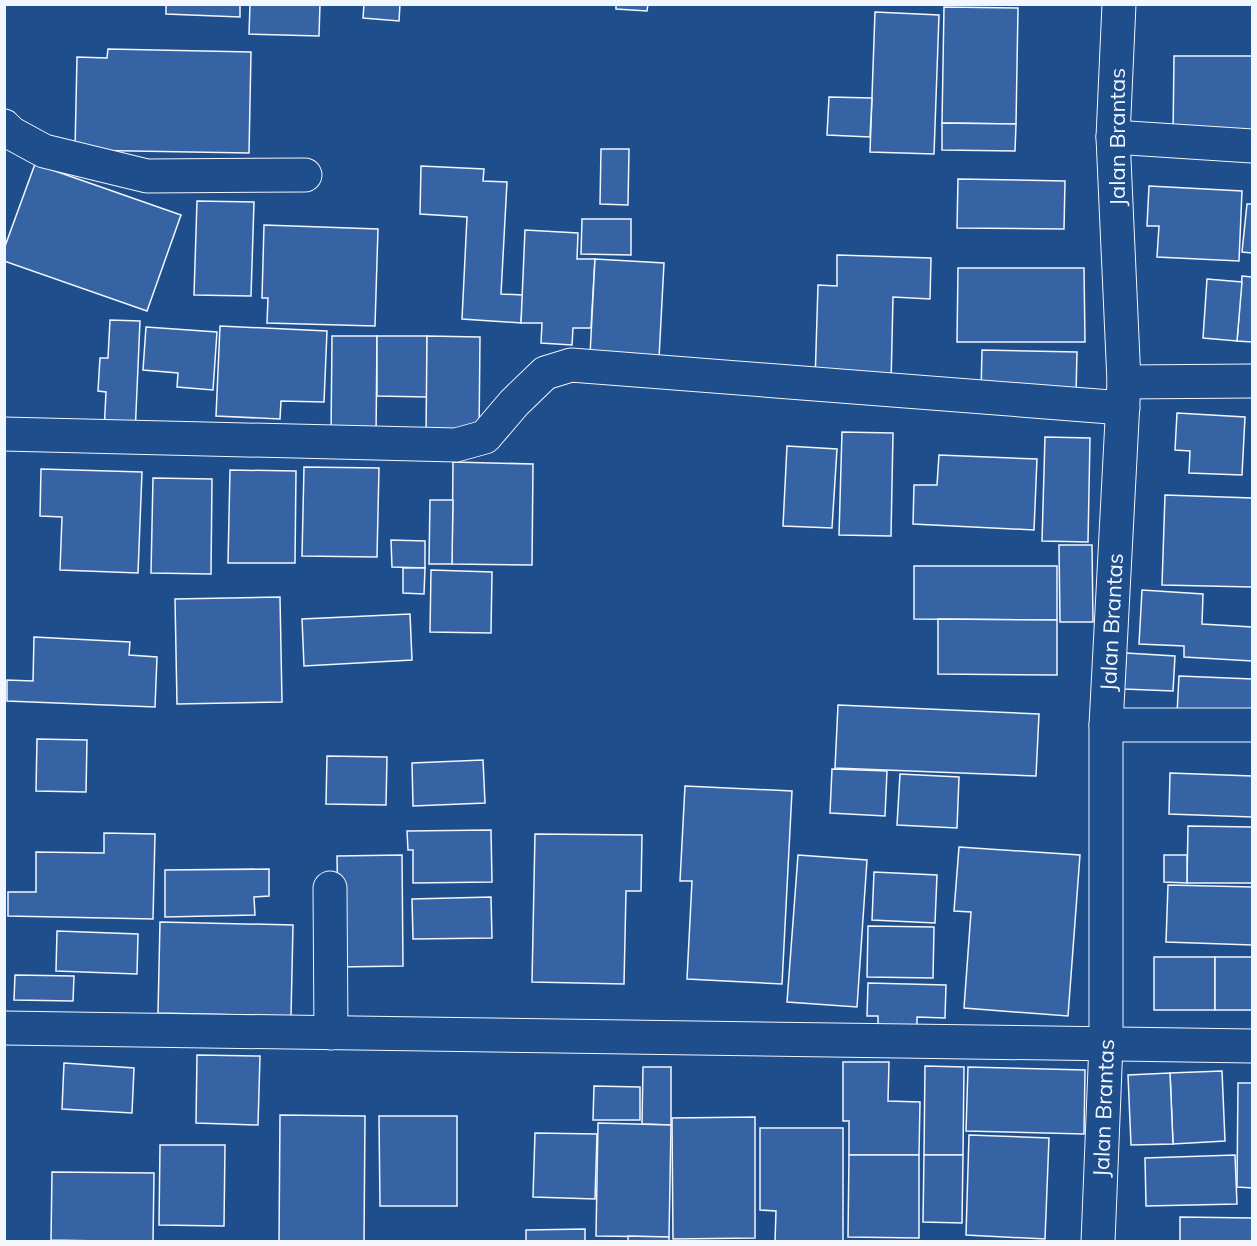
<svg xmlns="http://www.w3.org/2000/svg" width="1257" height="1246" font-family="Mulish,sans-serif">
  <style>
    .building { fill: #3563a3; stroke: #f2f6ff; stroke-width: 1.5 }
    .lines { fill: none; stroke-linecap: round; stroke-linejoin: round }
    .street-casing { stroke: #f2f6ff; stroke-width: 35 }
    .street { stroke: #1f4e8c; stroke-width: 33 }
    .labels { text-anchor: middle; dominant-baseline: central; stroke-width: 4.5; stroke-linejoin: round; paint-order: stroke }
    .street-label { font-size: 22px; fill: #f2f6ff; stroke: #1f4e8c }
  </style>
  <rect width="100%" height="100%" fill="#1f4e8c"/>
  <!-- building -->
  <g class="building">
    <polygon points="166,4 240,4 240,17 166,14"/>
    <polygon points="250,4 320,4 319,36 249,34"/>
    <polygon points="364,4 400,4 399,21 363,18"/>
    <polygon points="616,4 648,4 647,11 616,9"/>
    <polygon points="944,7 1018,8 1016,124 942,123"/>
    <polygon points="875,12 939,15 934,154 870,152"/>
    <polygon points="108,49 251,52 249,153 75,150 77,57 107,58"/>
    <polygon points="1174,56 1252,56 1252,137 1173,137"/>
    <polygon points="829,97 872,98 870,137 827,135"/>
    <polygon points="942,123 1016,124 1015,151 942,150"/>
    <polygon points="601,149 629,149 628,205 600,204"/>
    <polygon points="35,164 181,215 147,311 4,261 4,249"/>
    <polygon points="421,166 484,169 483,181 507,182 501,294 523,295 521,323 462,319 467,217 420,214"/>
    <polygon points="958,179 1065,181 1064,229 957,228"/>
    <polygon points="1149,186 1242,191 1239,261 1157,257 1159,226 1147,226"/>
    <polygon points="197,201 254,202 251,296 194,295"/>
    <polygon points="1247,204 1252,204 1252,253 1242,252"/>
    <polygon points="582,219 631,219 631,255 581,254"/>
    <polygon points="264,225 378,229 375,326 267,323 268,298 262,298"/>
    <polygon points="525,230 578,233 577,259 595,259 591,328 573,328 572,345 541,343 542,323 521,323"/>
    <polygon points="837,255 931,258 930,299 893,297 891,384 815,382 818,285 837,286"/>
    <polygon points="595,259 664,263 659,358 590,355"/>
    <polygon points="958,268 1084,268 1085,342 957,342"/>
    <polygon points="1242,276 1252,277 1252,342 1237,341"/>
    <polygon points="1207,279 1242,282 1237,341 1203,338"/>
    <polygon points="110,320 140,321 135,435 104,433 106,392 98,391 100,358 108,358"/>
    <polygon points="220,326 327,331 324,402 281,401 280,419 216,416"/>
    <polygon points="146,327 217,332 213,390 177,387 178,373 143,370"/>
    <polygon points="332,336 377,336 376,437 331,436"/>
    <polygon points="377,336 427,336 427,397 377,396"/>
    <polygon points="427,336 480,337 479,437 426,436"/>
    <polygon points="982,350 1077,352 1076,394 981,393"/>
    <polygon points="1177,413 1245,417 1242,475 1189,473 1190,451 1175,450"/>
    <polygon points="842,432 893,433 891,536 839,535"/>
    <polygon points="1045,437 1090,438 1088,542 1042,541"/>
    <polygon points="787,446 837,449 832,528 783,526"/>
    <polygon points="939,455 1037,459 1034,530 913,524 914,485 937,485"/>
    <polygon points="453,462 533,464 532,565 452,564"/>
    <polygon points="304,467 379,468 377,557 302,556"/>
    <polygon points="41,469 142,472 138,573 60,570 62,517 40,516"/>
    <polygon points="230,470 296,471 295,563 228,563"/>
    <polygon points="153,478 212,479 211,574 151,573"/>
    <polygon points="1165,495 1252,498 1252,587 1162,585"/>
    <polygon points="430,500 453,500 452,564 429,564"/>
    <polygon points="391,540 425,541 425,568 392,567"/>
    <polygon points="1059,545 1092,545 1093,622 1060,622"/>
    <polygon points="914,566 1057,566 1057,620 914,619"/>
    <polygon points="403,568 425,568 424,594 403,593"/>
    <polygon points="431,570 492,572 491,633 430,632"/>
    <polygon points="1142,590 1203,594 1202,624 1252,627 1252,661 1184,657 1184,646 1139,644"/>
    <polygon points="280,597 282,702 177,704 175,599"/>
    <polygon points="410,614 412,660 304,666 302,619"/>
    <polygon points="938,619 1057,620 1057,675 938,674"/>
    <polygon points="34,637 130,642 129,655 157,657 155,707 7,701 7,680 33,681"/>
    <polygon points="1126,653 1175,656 1173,691 1124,689"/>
    <polygon points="1179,676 1252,679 1252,717 1177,714"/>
    <polygon points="838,705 1039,714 1036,776 835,768"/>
    <polygon points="37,739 87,740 86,792 36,791"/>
    <polygon points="327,756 387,757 386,805 326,804"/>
    <polygon points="483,760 485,803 413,806 412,763"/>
    <polygon points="832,769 887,771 885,816 830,813"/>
    <polygon points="1170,773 1252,776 1252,817 1169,814"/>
    <polygon points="900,774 959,777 957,828 897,825"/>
    <polygon points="685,786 792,791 782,984 687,979 692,881 680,881"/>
    <polygon points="1188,826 1252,827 1252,883 1187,883"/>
    <polygon points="491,830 492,882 413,883 413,850 408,850 407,831"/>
    <polygon points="104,833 155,834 153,919 8,916 8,892 36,892 36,852 104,853"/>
    <polygon points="535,834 642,835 641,891 626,891 624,984 532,982"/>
    <polygon points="959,847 1080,855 1068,1016 964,1008 971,912 954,911"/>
    <polygon points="402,855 403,966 339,967 337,856"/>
    <polygon points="798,855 867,860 857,1007 787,1002"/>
    <polygon points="1164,855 1187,855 1187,883 1164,882"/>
    <polygon points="269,869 269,896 254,897 255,915 165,917 165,870"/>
    <polygon points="874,872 937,875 935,923 872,920"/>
    <polygon points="1168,885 1252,887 1252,945 1166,942"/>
    <polygon points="491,897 492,938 413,939 412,899"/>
    <polygon points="160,922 293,925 291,1016 158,1013"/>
    <polygon points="868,926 934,927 933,978 867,977"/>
    <polygon points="57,931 138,934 137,974 56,971"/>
    <rect x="1154" y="957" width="61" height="53"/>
    <rect x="1215" y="957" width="37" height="53"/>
    <polygon points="15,975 74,976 73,1001 14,1000"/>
    <polygon points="868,983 946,985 945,1018 917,1017 917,1028 878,1028 878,1016 867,1016"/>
    <polygon points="197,1055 260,1056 258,1125 196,1123"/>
    <polygon points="843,1062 889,1062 888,1101 920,1102 919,1155 849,1155 849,1121 843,1121"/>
    <polygon points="64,1063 134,1068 132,1113 62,1109"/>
    <polygon points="925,1066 964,1067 963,1155 924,1155"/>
    <polygon points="643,1067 671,1067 671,1125 642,1124"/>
    <polygon points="968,1067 1085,1070 1084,1134 966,1131"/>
    <polygon points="1222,1071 1225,1141 1173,1144 1170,1073"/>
    <polygon points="1170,1073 1173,1144 1131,1145 1128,1075"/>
    <polygon points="1238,1083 1252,1083 1252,1188 1237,1187"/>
    <polygon points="594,1086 640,1087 640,1120 593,1120"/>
    <polygon points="280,1115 365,1116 364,1242 279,1242"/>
    <polygon points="379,1116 457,1116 457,1206 380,1206"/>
    <polygon points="755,1117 755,1238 673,1239 672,1118"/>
    <polygon points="598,1123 671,1125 669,1237 596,1236"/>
    <polygon points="760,1128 843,1128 843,1242 775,1242 776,1211 760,1210"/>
    <polygon points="535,1133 597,1134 595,1199 533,1197"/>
    <polygon points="969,1135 1049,1138 1045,1239 966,1235"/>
    <polygon points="160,1145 225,1145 224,1226 159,1225"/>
    <polygon points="849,1155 919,1155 919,1238 848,1237"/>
    <polygon points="924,1155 963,1155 962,1223 923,1222"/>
    <polygon points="1235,1155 1237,1204 1146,1206 1145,1158"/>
    <polygon points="52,1172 154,1173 153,1242 51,1240"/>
    <polygon points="1180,1217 1252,1218 1252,1242 1180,1242"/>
    <polygon points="585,1229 585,1242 526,1242 526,1230"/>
    <polygon points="628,1236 669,1237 669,1242 628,1242"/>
  </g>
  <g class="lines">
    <defs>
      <g id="street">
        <polyline points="4,126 11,133 44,151 147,176 305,175"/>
        <polyline points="1113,137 1252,146"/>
        <polyline points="1124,382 1252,381"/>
        <polyline points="4,434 456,445 485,437 514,403 545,373 571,365 1123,408"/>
        <polyline points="1106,725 1252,725"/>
        <polyline points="330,888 331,1033"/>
        <polyline points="4,1028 1252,1046"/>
        <path id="s1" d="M1098,1242l8,-199v-318l18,-343 -11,-245 6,-133"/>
      </g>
    </defs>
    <!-- street casing -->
    <use href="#street" class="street-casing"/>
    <!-- street -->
    <use href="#street" class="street"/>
  </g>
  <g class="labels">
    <!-- street labels -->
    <g class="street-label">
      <text transform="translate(1117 137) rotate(-90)">Jalan Brantas</text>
      <text stroke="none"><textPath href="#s1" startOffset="620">Jalan Brantas</textPath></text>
      <text stroke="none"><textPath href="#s1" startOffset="134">Jalan Brantas</textPath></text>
    </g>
  </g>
  <!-- border -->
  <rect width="1257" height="1246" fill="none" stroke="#f2f6ff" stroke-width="12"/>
</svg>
